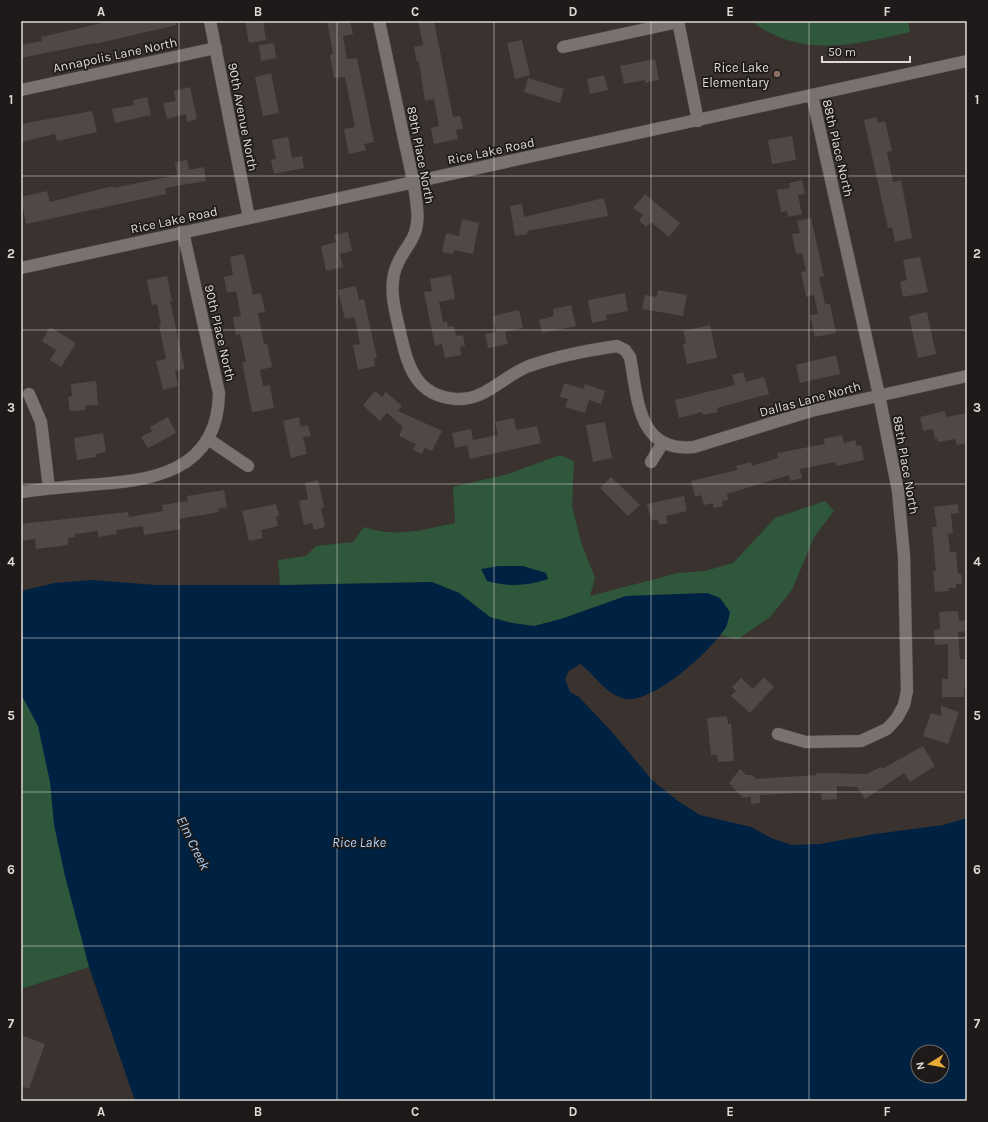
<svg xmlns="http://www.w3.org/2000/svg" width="988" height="1122" font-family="Karla,sans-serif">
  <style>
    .green { fill: #2f573b }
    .water { fill: #002242; fill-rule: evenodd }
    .building { fill: #504846 }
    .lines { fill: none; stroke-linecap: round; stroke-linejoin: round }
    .minor-casing { stroke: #55504d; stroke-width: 13 }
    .minor { stroke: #7a726f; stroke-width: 12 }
    .grid { fill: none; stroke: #dfdad8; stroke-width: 1; stroke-opacity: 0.55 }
    .education-dot { fill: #8d6e63; stroke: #1e1a19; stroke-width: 1.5 }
    .labels { text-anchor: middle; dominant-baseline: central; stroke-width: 3.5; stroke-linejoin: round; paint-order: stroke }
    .street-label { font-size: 13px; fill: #dfdad8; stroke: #1e1a19 }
    .poi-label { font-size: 13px; fill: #dfdad8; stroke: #1e1a19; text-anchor: end }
    .water-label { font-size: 14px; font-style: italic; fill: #abd3fd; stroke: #1e1a19 }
    .neatline { fill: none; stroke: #dfdad8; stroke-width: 1.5 }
    .grid-label { font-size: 13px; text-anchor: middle; font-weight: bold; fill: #dfdad8 }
  </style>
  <rect width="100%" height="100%" fill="#39322f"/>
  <!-- green -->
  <g class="green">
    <path d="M751,21h157l2,11c-56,13 -109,27 -159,-11z"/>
    <path d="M560,455l14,6 -2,45 9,36 14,36 -5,18 88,-23 27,-2 28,-8 42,-45 50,-17 9,10 -20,26 -22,53 -22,27 -32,22 -19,-4 8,-9 -20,-33 -81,3 -65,23 -27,7 -22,-3 -22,-6 -31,-24 -27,-11 -152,3 -2,-25 28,-4 10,-10 37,-4 11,-15c35,11 56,3 91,-4l-2,-36 55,-13z"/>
    <polygon points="21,625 63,814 89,967 21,989"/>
  </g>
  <!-- water -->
  <g class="water">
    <path d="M499,566h24l23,7 2,6c-20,7 -40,8 -61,2l-6,-12z"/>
    <path d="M92,580l64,5h135l141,-3 27,11 31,24 22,6 22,3 27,-7 65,-23 81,-3 13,5 10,14c-1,4 -2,11 -4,15 -13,22 -72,76 -100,72 -21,-4 -30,-24 -46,-35l-11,7 -4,8 5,13 9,5 32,34 42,50 25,20 22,14 51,12 22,12 19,6 28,-1 55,-10 68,-9 24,-7v283h-832l-46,-134 -24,-91 -11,-51 -4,-43 -12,-56 -17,-32v-103l34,-8zM918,1052h24v24h-24z"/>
  </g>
  <!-- building -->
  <g class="building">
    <polygon points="111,21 176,21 176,25 95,44 95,43 21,58 21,45 42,41 41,37"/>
    <polygon points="245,21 263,21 266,40 249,43"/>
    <polygon points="327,21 350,21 353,34 343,36 347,59 357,58 374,142 364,144 366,150 349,154 344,129 355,127 345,77 334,78 330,55 333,54"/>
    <polygon points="418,21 434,21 453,117 460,116 463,129 456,130 458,139 434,144 431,128 439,126 434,99 425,101 419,62 417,62 414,47 423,45"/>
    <polygon points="522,40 530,75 515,79 507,43"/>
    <polygon points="274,43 276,58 261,61 259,45"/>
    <polygon points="655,59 659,80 645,83 645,80 624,84 620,66"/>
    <polygon points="271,73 279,113 263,116 255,77"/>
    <polygon points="604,75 608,90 590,94 587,79"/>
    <polygon points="528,78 564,89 560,103 524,92"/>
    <polygon points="190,87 197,119 187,122 186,114 167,119 163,103 176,101 174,91"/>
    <polygon points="147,97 151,115 115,123 112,109 134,105 133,100"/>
    <polygon points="92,111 97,132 57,141 55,134 21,142 21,124"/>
    <polygon points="877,117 878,123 885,121 892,151 887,152 893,182 901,180 912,238 895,242 892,227 888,228 864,120"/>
    <polygon points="792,136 796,160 772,164 768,140"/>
    <polygon points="288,137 292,158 302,156 304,168 274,174 271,160 276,159 272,140"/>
    <polygon points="187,160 189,170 204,167 206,181 165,188 166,194 26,224 21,197 47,191 50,202 113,186 113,188 177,175 175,162"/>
    <polygon points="802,180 805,194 798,195 802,214 788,217 787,211 781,212 777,190 790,188 789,183"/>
    <polygon points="645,194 680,223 669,237 651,222 646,227 639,220 643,215 633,208"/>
    <polygon points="604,198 608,216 527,231 527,234 515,236 510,206 522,204 524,217"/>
    <polygon points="811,218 824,276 819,277 825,304 830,304 836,333 815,337 810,315 818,314 814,295 806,297 801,272 806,271 802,253 796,254 792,234 800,233 797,221"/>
    <polygon points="462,219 479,223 473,254 454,250 453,254 442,252 446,233 459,236"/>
    <polygon points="348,232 352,251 340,254 343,267 326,271 321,246 336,242 334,235"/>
    <polygon points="244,254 253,295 261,293 265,312 258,313 264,344 267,343 272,367 260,370 263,386 270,385 274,408 252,412 242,362 246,362 240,334 236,335 233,317 241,316 236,291 227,293 224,277 233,275 230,257"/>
    <polygon points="920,257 928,292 903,297 900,282 907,280 903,260"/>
    <polygon points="451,275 455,299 439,302 443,322 447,321 448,327 454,326 456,336 463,335 465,346 460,347 461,355 445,358 442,344 435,346 424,292 432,291 430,279"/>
    <polygon points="167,276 172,301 170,301 185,369 175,371 178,386 163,390 156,361 166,359 159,325 161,324 157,304 152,305 147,280"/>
    <polygon points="356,286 359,300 364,299 377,358 374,359 375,366 358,370 353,345 360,344 356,323 354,317 345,319 338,290"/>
    <polygon points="658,290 687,295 683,316 642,309 645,295 657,297"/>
    <polygon points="625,293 628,311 606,315 607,320 592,323 588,300"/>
    <polygon points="571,305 576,326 542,333 539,320 554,316 553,309"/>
    <polygon points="519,310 523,328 505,332 508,344 488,348 485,334 496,332 493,316"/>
    <polygon points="927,312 936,354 918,358 909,316"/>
    <polygon points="710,325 717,358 687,364 683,344 686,343 683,331"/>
    <polygon points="50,327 76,343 61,367 50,360 56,350 42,341"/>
    <polygon points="836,355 840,374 800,383 796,365"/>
    <polygon points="743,372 746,382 764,377 769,394 717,408 718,412 703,415 702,412 679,418 675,400 735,385 732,375"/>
    <polygon points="96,381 98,405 85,406 85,410 70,411 68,397 72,396 71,384"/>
    <polygon points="564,383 583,389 585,384 605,391 601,404 589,400 585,413 565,407 568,399 560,397"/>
    <polygon points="375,391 382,397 386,392 402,406 398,411 442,431 432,451 425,448 422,454 413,450 416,444 399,436 403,427 387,413 380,421 371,413 363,405"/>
    <polygon points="945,411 946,417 967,413 967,443 957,445 955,439 938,442 937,438 935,439 933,429 923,431 920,417"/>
    <polygon points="168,417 176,433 148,448 141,437 152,431 150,427"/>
    <polygon points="299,417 301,427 308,425 311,436 303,437 307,454 291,458 283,421"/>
    <polygon points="514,418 516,430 537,426 541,443 470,459 467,445 455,448 452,433 471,429 473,440 498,435 495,422"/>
    <polygon points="605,422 612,458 593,462 586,425"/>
    <polygon points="103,433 106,452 96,454 96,457 77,460 74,438"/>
    <polygon points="842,435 844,443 855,440 857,446 861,445 864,460 836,466 835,462 800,469 802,478 790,481 789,475 727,494 728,500 722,501 723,506 714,508 713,503 704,505 701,495 695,497 691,481 737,470 736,466 751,462 752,466 778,458 777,453 825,444 823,439"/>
    <polygon points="611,477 640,505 628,516 600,488"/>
    <polygon points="318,480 324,507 321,508 325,527 314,530 312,523 304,525 299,501 308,499 305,483"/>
    <polygon points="224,490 227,507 218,509 219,512 179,519 181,529 144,535 143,526 116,530 117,534 98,537 98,531 75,534 75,537 68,538 68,545 36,549 35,539 21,541 21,524 128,512 129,517 163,511 162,505 188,501 187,496"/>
    <polygon points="684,496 687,511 666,516 668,523 659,525 657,519 651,521 647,504"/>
    <polygon points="276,504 279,516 276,517 278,526 261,530 263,538 249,541 242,511"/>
    <polygon points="958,504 959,513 951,514 953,533 948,534 950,552 956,552 958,574 961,574 962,584 956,584 956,588 949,588 949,591 935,592 933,571 936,571 932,527 937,527 934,507"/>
    <polygon points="958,611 959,621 966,620 967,631 958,632 960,659 967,659 967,687 964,687 964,697 942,697 942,679 948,679 948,644 935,645 934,630 940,629 939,612"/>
    <polygon points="764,677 774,687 750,713 731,696 736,691 732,687 741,678 753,689"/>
    <polygon points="941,706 959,712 948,744 923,736 931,713 941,716"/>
    <polygon points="727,716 728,724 731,723 734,761 718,762 717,755 711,755 707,718"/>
    <polygon points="923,746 935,766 910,782 904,773 865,799 857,787 837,786 837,799 822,800 821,793 797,793 760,795 760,803 751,804 751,797 743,798 729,783 740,769 746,775 752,775 756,779 817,775 816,773 867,774 881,767 882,769"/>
    <polygon points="21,1035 45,1044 29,1089 21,1086"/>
  </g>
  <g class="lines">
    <defs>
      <g id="minor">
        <polyline points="210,21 249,218"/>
        <path d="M379,21c8,39 17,79 25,118 5,23 11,46 13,69 4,35 -17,39 -23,66 -4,19 1,36 5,54 8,34 14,68 57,71 29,2 47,-23 73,-33 26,-9 60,-16 88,-20l8,4 5,7c8,41 7,96 64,90l117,-36 156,-35"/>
        <polyline points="678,21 698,121"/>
        <polyline points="563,47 678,22"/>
        <polyline points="21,90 216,48"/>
        <polyline points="21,268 967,61"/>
        <polyline points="29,394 41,422 49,488"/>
        <polyline points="208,439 248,466"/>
        <polyline points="651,462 662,444"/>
        <path d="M21,492c22,-3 44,-5 67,-7 62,-4 130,-12 131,-92l-36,-161"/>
        <polyline points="778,734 806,742 861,741 887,729 897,718 904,705 907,691 904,556 898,491 879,395 812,95"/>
      </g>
    </defs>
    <!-- minor casing -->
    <use href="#minor" class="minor-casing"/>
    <!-- minor -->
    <use href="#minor" class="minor"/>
  </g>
  <!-- grid -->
  <path class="grid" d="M179,21v1080M337,21v1080M494,21v1080M651,21v1080M809,21v1080M21,176h946M21,330h946M21,484h946M21,638h946M21,792h946M21,946h946"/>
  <!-- markers -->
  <circle class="education-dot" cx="777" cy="74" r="4"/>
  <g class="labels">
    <!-- street labels -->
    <g class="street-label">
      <text transform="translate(115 55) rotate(-12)">Annapolis Lane North</text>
      <text transform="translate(243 117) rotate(79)">90th Avenue North</text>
      <text transform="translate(838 148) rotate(77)">88th Place North</text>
      <text transform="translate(491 151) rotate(-12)">Rice Lake Road</text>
      <text transform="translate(421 155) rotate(79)">89th Place North</text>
      <text transform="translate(174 220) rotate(-12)">Rice Lake Road</text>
      <text transform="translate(220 333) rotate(77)">90th Place North</text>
      <text transform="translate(810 399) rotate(-15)">Dallas Lane North</text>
      <text transform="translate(906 465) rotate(80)">88th Place North</text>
    </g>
    <!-- poi labels -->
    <g class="poi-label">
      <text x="769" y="67">Rice Lake<tspan x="769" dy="15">Elementary</tspan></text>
    </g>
    <!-- water labels -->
    <g class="water-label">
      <text x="359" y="842">Rice Lake</text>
      <text transform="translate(193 843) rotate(64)">Elm Creek</text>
    </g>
  </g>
  <!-- border -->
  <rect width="988" height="1122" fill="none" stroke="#1e1a19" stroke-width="44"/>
  <!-- north arrow -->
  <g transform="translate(930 1064) rotate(259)"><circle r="19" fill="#1e1a19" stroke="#6b6765"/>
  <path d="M0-3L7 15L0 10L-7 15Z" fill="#e8ab37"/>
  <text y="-6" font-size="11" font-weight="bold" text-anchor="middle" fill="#dfdad8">N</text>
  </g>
  <!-- scale -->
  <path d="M822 56v6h88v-6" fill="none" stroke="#dfdad8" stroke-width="2"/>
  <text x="828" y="56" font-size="12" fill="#dfdad8" stroke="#1e1a19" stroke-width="3" paint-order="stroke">50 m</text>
  <rect x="22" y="22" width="944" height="1078" class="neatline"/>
  <g class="grid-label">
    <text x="101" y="16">A</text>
    <text x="258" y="16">B</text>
    <text x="415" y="16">C</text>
    <text x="573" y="16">D</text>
    <text x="730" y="16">E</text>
    <text x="887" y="16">F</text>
    <text x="11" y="104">1</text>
    <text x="977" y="104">1</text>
    <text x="11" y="258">2</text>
    <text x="977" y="258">2</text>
    <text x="11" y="412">3</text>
    <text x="977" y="412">3</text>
    <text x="11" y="566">4</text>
    <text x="977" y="566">4</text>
    <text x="11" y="720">5</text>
    <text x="977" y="720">5</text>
    <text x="11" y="874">6</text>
    <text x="977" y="874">6</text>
    <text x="11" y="1028">7</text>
    <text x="977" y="1028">7</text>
    <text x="101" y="1116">A</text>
    <text x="258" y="1116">B</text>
    <text x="415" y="1116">C</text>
    <text x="573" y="1116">D</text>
    <text x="730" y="1116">E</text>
    <text x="887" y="1116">F</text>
  </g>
</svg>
